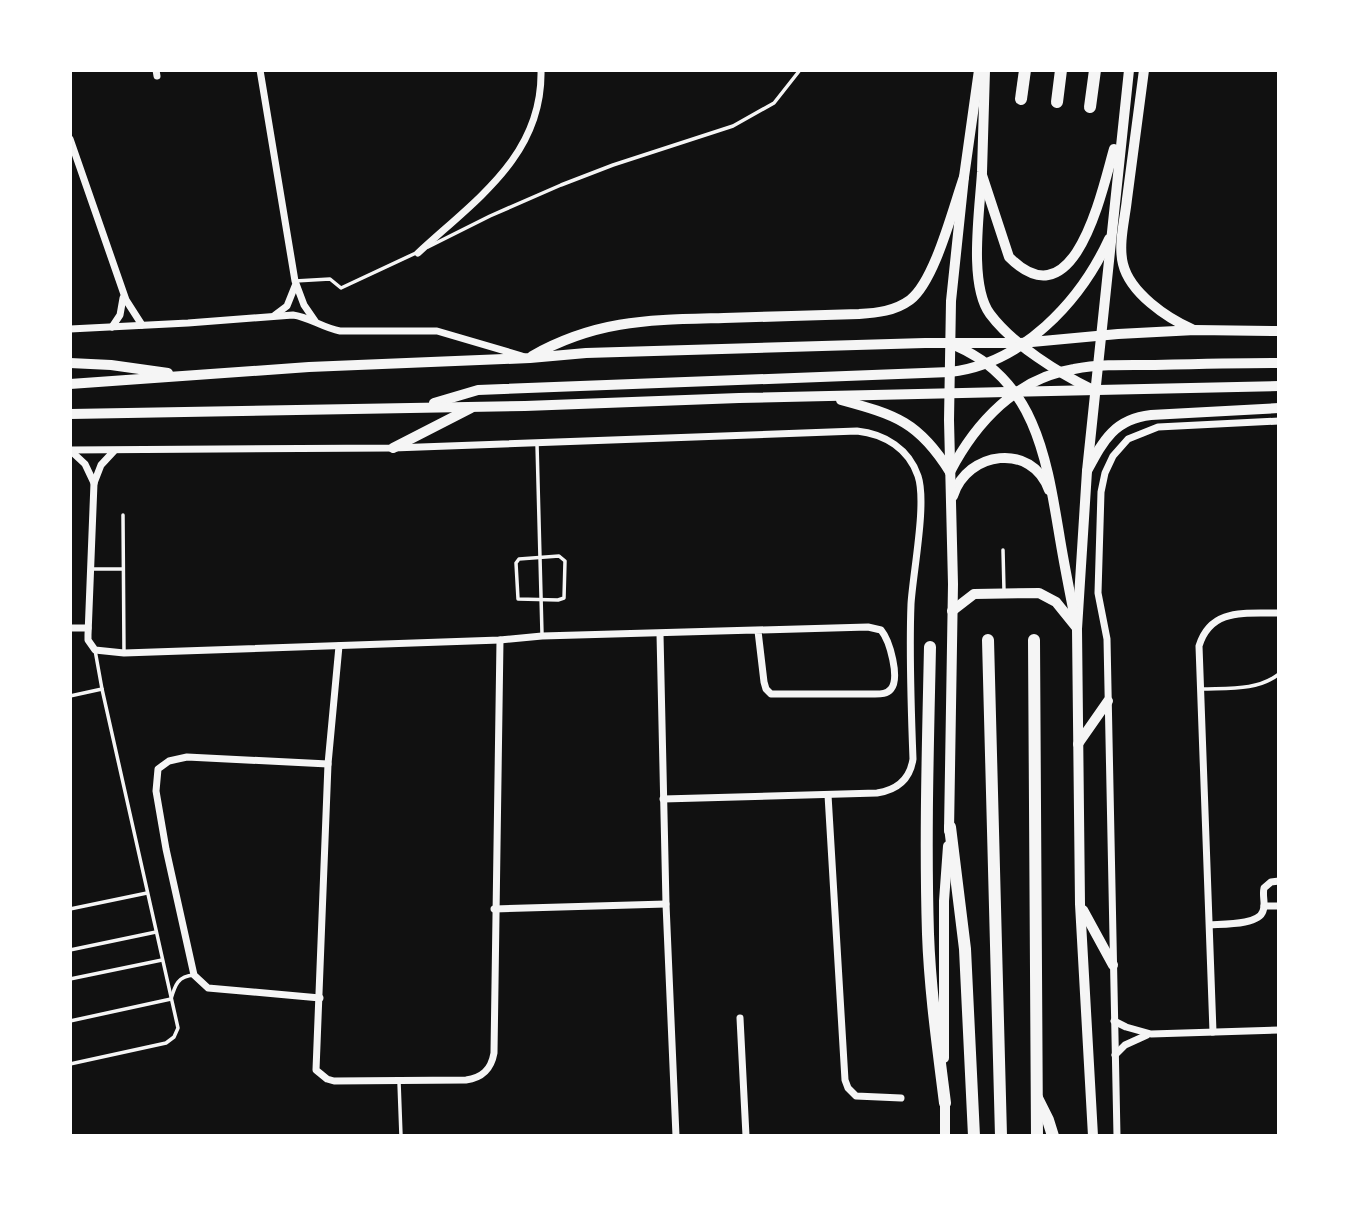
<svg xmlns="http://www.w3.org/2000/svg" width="1349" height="1206" font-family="'Alegreya Sans',sans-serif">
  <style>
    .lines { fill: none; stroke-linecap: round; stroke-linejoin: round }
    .service { stroke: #f5f5f5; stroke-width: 3.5 }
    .minor { stroke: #f5f5f5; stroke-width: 7 }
    .secondary { stroke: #f5f5f5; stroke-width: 10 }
    .primary { stroke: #f5f5f5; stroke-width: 10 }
    .trunk { stroke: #f5f5f5; stroke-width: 12 }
  </style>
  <rect width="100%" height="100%" fill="#111"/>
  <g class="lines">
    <!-- service -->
    <g class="service">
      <polyline points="428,247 490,216 561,185 613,165 733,126 774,103 800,70"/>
      <polyline points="295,281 330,279 341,288 418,252"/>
      <polyline points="537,444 542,634"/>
      <polyline points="123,515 124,653"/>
      <polyline points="1003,550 1004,591"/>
      <polygon points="559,556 565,561 564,598 558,600 518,599 516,563 519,559"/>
      <polyline points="91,569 123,569"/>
      <path d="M1202,689c27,-1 55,2 77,-15"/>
      <polyline points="70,696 102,689"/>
      <polyline points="70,909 147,893"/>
      <polyline points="70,950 156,932"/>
      <polyline points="70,979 162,960"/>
      <path d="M70,1021l101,-22c4,-14 7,-23 23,-24"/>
      <polyline points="70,1064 166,1043 174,1037 178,1028 102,689 95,650"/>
      <polyline points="399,1082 401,1136"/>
    </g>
    <!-- minor -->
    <g class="minor">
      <polyline points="156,70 157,76"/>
      <polyline points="260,70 295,281 304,305 315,321"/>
      <polyline points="70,139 126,300 142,325"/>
      <path d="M418,253c57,-53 125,-97 123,-183"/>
      <polyline points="275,315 287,306 295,286"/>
      <polyline points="112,327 120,315 123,298"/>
      <path d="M70,329l118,-6 105,-8c16,2 30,13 47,16h97l85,25"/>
      <path d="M70,450l323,-2 464,-17c28,3 52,18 61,45 9,27 -5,96 -7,128 -2,51 0,103 2,155 -3,20 -16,31 -36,34l-214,6"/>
      <polyline points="71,451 85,464 94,483"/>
      <path d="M114,451l-13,14 -7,18 -6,152v5l7,10 29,3 376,-13 42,-4 326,-9 13,3c9,11 19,48 10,59 -4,5 -10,5 -16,5h-104l-5,-5 -2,-7 -6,-51"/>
      <polyline points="70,628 88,628"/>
      <polyline points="660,634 666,904 676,1136"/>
      <path d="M339,646l-11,118 -12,306 11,9 7,2 132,-1c16,-2 25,-10 28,-27l6,-413"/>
      <polyline points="828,795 845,1080 848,1088 856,1096 901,1098"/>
      <polyline points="1264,906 1279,906"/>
      <polyline points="494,909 666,904"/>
      <path d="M1210,925c13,-1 49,0 53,-14 3,-7 -1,-15 1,-23l7,-6 8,-1"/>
      <polyline points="320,998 208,988 194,975 166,849 156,791 158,769 169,761 187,757 328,764"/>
      <polyline points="740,1018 746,1136"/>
      <polyline points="1114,1021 1126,1027 1151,1034 1279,1030"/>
      <path d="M1213,1032l-14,-386c12,-39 47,-32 80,-33"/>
      <polyline points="1115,1055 1125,1045 1147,1035"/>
      <polyline points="1117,1136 1107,639 1098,593 1101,492 1105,473 1113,456 1128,439 1158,427 1279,421"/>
    </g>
    <!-- secondary -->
    <g class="secondary">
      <path d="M982,175l27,82c66,67 93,-67 105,-108"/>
      <path d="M953,496c14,-45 79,-54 96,-6"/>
      <polyline points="952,611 974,594 1039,593 1056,602 1077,628"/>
      <polyline points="1078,744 1108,701"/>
      <polyline points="949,831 953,584 949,420 951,301 964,177 979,70"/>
      <polyline points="1083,910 1113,965"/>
      <polyline points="944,1058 944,901 948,846"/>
      <polyline points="945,1098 945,1136"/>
      <polyline points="1093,1136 1080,904 1077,629 1087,471 1129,70"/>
    </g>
    <!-- primary -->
    <g class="primary">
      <path d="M985,70c-1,34 -2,68 -3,102 -2,37 -14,112 8,142 23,31 69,59 103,76"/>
      <path d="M1144,70c-6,43 -11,86 -17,129 -2,20 -9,45 -4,65 7,29 44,54 69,65"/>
      <path d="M956,346c81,35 91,116 104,193 5,30 11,60 17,90"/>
      <path d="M532,356c66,-37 119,-36 192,-38 45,-1 90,-3 135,-4 18,-1 36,-3 51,-14 25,-19 43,-92 54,-123"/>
      <polyline points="70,363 111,365 168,373"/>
      <polyline points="70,384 309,367 530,358 586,353 925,343 1021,343 1118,334 1195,330 1279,331"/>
      <path d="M841,400c55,15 78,22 109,72"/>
      <path d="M434,403l44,-13 472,-18c72,-8 130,-70 159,-133"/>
      <polyline points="70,414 525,406 739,398 1279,386"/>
      <polyline points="393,448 471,408"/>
      <path d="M1087,471c16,-30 27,-52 64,-56l128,-7"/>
      <path d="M950,472c26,-50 67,-94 124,-103 26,-5 54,-4 81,-4 41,-1 83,-2 124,-2"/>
    </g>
    <!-- trunk -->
    <g class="trunk">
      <polyline points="1021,99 1025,70"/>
      <polyline points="1057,102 1061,70"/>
      <polyline points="1090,107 1095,70"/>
      <polyline points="988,640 1001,1136"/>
      <polyline points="1034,640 1037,1136"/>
      <path d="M930,647c-2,95 -5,191 -2,287 2,56 10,113 17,169"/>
      <polyline points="950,827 965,949 974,1136"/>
      <polyline points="1037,1098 1048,1120 1053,1136"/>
    </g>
  </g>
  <!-- border -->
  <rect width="1349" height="1206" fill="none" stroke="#ffffff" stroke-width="144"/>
</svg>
